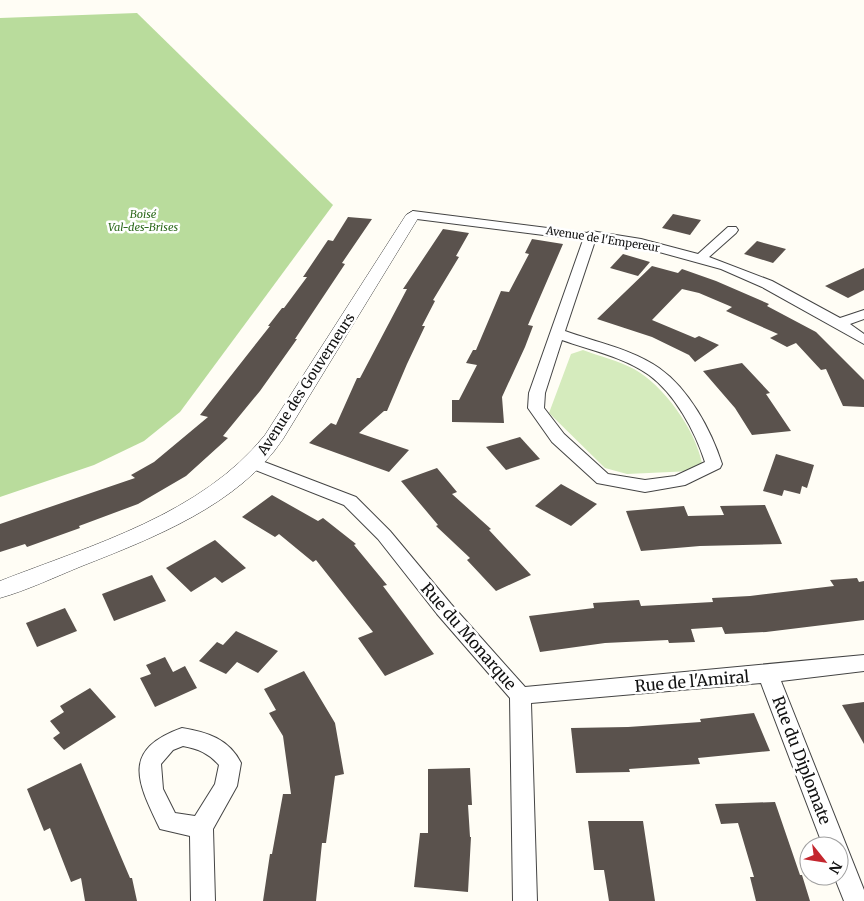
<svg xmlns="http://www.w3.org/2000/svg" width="864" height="901" font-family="Merriweather,serif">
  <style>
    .green { fill: #d5ebbd }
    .forest { fill: #b9dc9c }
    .building { fill: #5a524d }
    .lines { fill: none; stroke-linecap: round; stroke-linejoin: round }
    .minor-casing { stroke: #444; stroke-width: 2 }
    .tertiary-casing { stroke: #444; stroke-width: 1 }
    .minor { fill: #fff; fill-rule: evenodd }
    .tertiary { fill: #fff; fill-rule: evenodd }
    .labels { text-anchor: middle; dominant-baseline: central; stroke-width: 5; stroke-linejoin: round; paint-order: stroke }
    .far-park-label { font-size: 11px; font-style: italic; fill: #2f6b1f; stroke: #fff }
    .far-street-label { font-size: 11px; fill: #111; stroke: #fff }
    .street-label { font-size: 14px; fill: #111; stroke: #fff }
    .near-street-label { font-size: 16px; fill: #111; stroke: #fff }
  </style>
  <rect width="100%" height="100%" fill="#fffdf5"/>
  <!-- green -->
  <path class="green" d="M583,350c16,6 36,11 51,19 30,17 61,60 68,94l-10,8 -65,3 -22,-6 -56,-55 22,-59z"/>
  <!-- forest -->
  <polygon class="forest" points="137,13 333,205 180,412 144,441 94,465 0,497 0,18"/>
  <!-- building -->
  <g class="building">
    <polygon points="673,214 701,220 690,235 662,228"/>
    <polygon points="348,217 372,219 342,263 345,264 295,339 297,339 260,391 223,436 228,438 186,476 138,504 79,526 80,528 27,547 25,544 0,552 0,524 135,478 131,475 154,462 208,417 200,415 270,326 268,326 282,308 284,308 307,277 303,277 328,240 333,241"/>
    <polygon points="443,229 469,233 456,256 459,257 433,300 435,301 422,326 425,326 407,364 387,411 384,411 359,433 409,450 389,472 309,443 331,423 336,425 357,378 360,378 407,289 403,289"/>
    <polygon points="532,239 563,244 528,325 533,326 525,347 502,397 504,423 452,422 452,400 459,400 477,365 466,363 473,350 476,350 501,291 509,292 529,254 525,253"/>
    <polygon points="757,241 786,249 773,263 744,254"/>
    <polygon points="623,254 650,262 638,276 610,268"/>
    <polygon points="652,266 678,273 682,269 716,281 769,304 767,306 816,332 864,380 864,407 843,406 826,369 821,370 796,343 787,347 770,338 778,334 726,311 732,307 699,293 682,289 652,320 695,338 699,336 719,345 695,362 689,355 652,337 597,319"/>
    <polygon points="864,268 864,290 848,298 825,286"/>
    <polygon points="742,363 770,393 766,394 791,431 752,435 735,408 703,371"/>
    <polygon points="520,437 540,459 506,470 486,447"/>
    <polygon points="776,454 814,465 807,488 802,486 800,494 784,490 782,496 763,491"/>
    <polygon points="437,468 457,492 452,494 491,529 489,530 531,575 496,591 467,560 470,558 436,526 438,525 401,481"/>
    <polygon points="561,484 597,504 571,526 535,506"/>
    <polygon points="272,495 318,521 323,518 356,544 354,545 387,585 383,586 434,654 385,676 358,638 373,632 316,560 313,562 279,534 275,537 242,517"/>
    <polygon points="765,505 782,544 700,546 641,551 626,511 684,506 688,516 724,515 720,506"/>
    <polygon points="215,540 246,568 222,583 215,577 191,592 166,568"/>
    <polygon points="152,575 166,601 114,621 102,594"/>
    <polygon points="857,578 859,582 864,581 864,620 766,632 725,634 722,627 691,629 695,642 669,643 668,640 605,643 540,652 529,616 594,608 593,603 639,600 641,606 713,602 712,598 750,596 834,586 830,580"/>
    <polygon points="65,608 77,631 37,647 26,623"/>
    <polygon points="236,631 278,651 258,673 237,662 226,674 199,661 217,642 223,645"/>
    <polygon points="165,657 173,672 185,666 197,688 155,707 140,678 151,674 146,665"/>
    <polygon points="304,671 335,723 344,774 335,776 326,843 322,843 316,901 263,901 270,854 272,854 283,794 291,794 283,736 269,713 276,710 264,689"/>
    <polygon points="90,688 116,717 64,750 53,738 60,733 50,721 64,712 60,706"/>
    <polygon points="864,702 864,744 842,705"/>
    <polygon points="754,713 770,751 698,758 700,764 629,769 630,772 576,773 571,728 628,727 701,722 700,719"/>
    <polygon points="81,763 130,878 132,878 137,901 85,901 81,878 71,882 50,828 44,831 27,789"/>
    <polygon points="470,768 472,805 468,805 470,837 471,837 468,892 414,887 420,833 428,833 428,769"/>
    <polygon points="775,802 800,875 802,875 810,901 756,901 750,877 754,877 738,823 721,824 715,804"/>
    <polygon points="588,821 643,821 655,901 609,901 604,870 594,870"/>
  </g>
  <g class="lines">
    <defs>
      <g id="minor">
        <path d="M413,211l174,22 4,-2 50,8 57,15 30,-27h8l2,3 -2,3 -27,24 63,24 68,37 24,-8v9l-14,5 14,10v10l-102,-57 -41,-18 -80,-22 -46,-6 -30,90c30,11 67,18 94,37 30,21 52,62 63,96l-2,4 -35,17 -40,7 -48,-9 -45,-41 -24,-34 1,-15 54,-153 -174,-22 -2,-3zM562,340c28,10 62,17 87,35 26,19 46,56 56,87l-30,14 -30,4 -37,-6 -44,-40 -20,-26 1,-15z"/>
        <polygon points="254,458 356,497 390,531 451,604 525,687 864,655 864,671 781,681 864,890 864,901 844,901 834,876 839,876 839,846 823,846 761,683 531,703 537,901 513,901 510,698 437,614 378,539 344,505 248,467 246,463 248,459"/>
        <path d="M182,728c25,4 47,11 59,35l-4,23 -24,43 2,72h-24l-1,-65 -30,-7c-22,-46 -40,-79 22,-101zM183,746c16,3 25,7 36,19l-4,19 -20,32 -20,-3 -12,-24 -2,-25 12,-14z"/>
      </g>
      <path id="tertiary" d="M413,211l7,4 -137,224c-44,66 -130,99 -201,127 -27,11 -54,24 -82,32v-17c92,-36 202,-67 265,-146l141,-220z"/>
    </defs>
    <!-- minor casing -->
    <use href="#minor" class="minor-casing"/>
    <!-- tertiary casing -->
    <use href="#tertiary" class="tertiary-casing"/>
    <!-- minor -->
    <use href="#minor" class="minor"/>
    <!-- tertiary -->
    <use href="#tertiary" class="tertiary"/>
  </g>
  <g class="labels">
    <!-- far-park labels -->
    <g class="far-park-label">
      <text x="143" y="214">Boisé<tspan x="143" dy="13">Val-des-Brises</tspan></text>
    </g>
    <!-- far-street labels -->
    <g class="far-street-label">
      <text transform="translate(603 239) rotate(9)">Avenue de l'Empereur</text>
    </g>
    <!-- street labels -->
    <g class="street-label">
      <text transform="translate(306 384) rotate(-57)">Avenue des Gouverneurs</text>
    </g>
    <!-- near-street labels -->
    <g class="near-street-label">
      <text transform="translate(469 636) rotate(49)">Rue du Monarque</text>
      <text transform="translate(692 681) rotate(-5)">Rue de l'Amiral</text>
      <text transform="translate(802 760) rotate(69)">Rue du Diplomate</text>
    </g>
  </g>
  <!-- north arrow -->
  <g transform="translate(824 861) rotate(120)"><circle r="24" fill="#ffffff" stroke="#a0a0a0"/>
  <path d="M0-4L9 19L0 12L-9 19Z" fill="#c4262e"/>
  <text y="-8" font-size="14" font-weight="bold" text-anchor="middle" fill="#111111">N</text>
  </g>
</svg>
